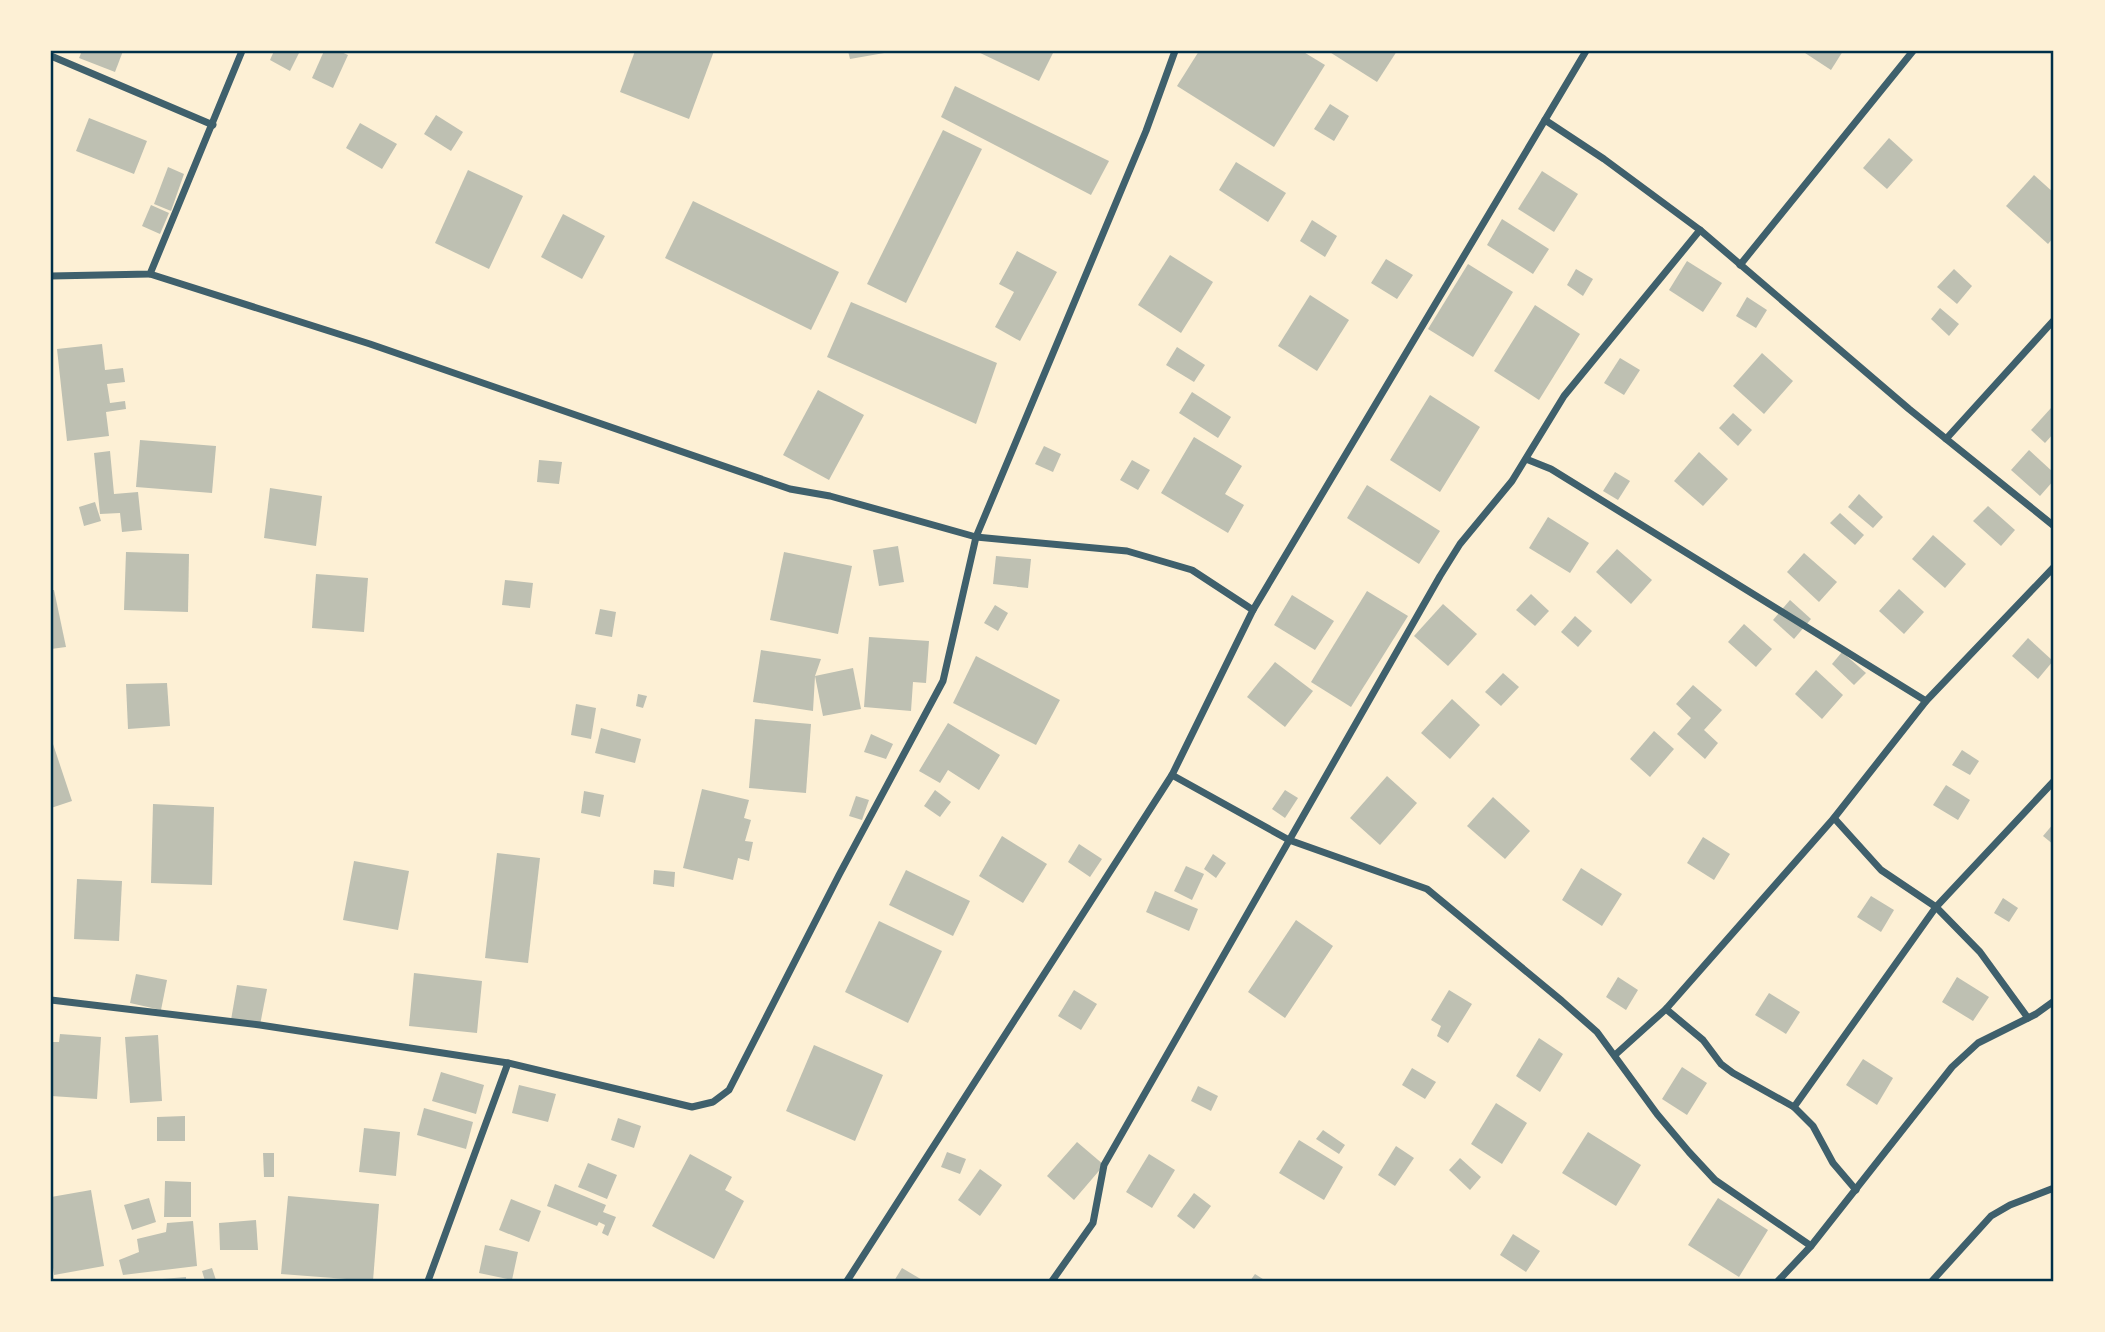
<svg xmlns="http://www.w3.org/2000/svg" width="2105" height="1332" font-family="Mulish,sans-serif">
  <style>
    .building { fill: #bec0b2 }
    .lines { fill: none; stroke-linecap: round; stroke-linejoin: round }
    .minor { stroke: #3f606c; stroke-width: 7 }
    .neatline { fill: none; stroke: #003049; stroke-width: 2.5 }
  </style>
  <rect width="100%" height="100%" fill="#fdf0d5"/>
  <!-- building -->
  <g class="building">
    <polygon points="82,51 123,51 115,72 79,58"/>
    <polygon points="274,51 300,51 290,71 270,60"/>
    <polygon points="324,51 339,51 348,55 333,88 312,78"/>
    <polygon points="635,51 714,51 689,119 620,92"/>
    <polygon points="848,51 889,51 890,52 850,59"/>
    <polygon points="976,51 1054,51 1039,81"/>
    <polygon points="1199,51 1302,51 1325,65 1274,147 1177,86"/>
    <polygon points="1328,51 1397,51 1377,82"/>
    <polygon points="1802,51 1843,51 1831,70"/>
    <polygon points="955,86 1109,161 1091,195 941,117"/>
    <polygon points="1330,104 1349,116 1334,141 1314,129"/>
    <polygon points="436,115 463,132 451,151 424,134"/>
    <polygon points="89,118 147,141 134,174 76,151"/>
    <polygon points="360,123 397,144 382,169 346,148"/>
    <polygon points="943,130 982,149 906,303 867,284"/>
    <polygon points="1889,138 1913,160 1887,189 1863,168"/>
    <polygon points="1236,162 1286,193 1268,222 1219,190"/>
    <polygon points="168,167 184,174 171,211 154,204"/>
    <polygon points="468,170 523,196 489,269 435,243"/>
    <polygon points="1542,171 1578,194 1554,232 1518,209"/>
    <polygon points="2034,175 2054,193 2054,237 2048,244 2006,206"/>
    <polygon points="693,201 839,272 811,330 665,258"/>
    <polygon points="151,205 169,213 160,234 142,226"/>
    <polygon points="563,214 605,236 582,279 541,257"/>
    <polygon points="1502,219 1549,249 1533,274 1487,245"/>
    <polygon points="1312,220 1337,236 1325,257 1300,241"/>
    <polygon points="1017,251 1057,272 1020,341 995,327 1014,292 999,284"/>
    <polygon points="1170,255 1213,282 1181,333 1138,305"/>
    <polygon points="1386,259 1413,275 1397,299 1371,283"/>
    <polygon points="1687,261 1722,283 1703,312 1669,290"/>
    <polygon points="1468,264 1513,292 1473,357 1428,329"/>
    <polygon points="1576,269 1593,279 1583,296 1567,285"/>
    <polygon points="1954,269 1972,286 1957,304 1937,287"/>
    <polygon points="1310,295 1349,320 1317,371 1278,346"/>
    <polygon points="1747,297 1767,310 1756,328 1736,316"/>
    <polygon points="851,302 997,363 976,424 827,357"/>
    <polygon points="1535,305 1580,334 1539,400 1494,371"/>
    <polygon points="1940,308 1959,324 1949,336 1931,319"/>
    <polygon points="102,344 105,370 123,368 125,382 107,384 110,403 125,401 126,409 106,412 109,436 67,441 57,349"/>
    <polygon points="1177,347 1205,365 1194,382 1166,365"/>
    <polygon points="1762,353 1793,381 1764,414 1733,386"/>
    <polygon points="1620,358 1640,370 1624,395 1604,383"/>
    <polygon points="818,390 864,415 829,480 783,455"/>
    <polygon points="1192,392 1231,417 1218,438 1179,413"/>
    <polygon points="1430,395 1480,427 1440,492 1390,460"/>
    <polygon points="2051,408 2054,411 2054,433 2045,443 2031,430"/>
    <polygon points="1733,413 1752,430 1738,446 1719,428"/>
    <polygon points="1194,437 1242,466 1225,494 1244,505 1228,533 1161,493"/>
    <polygon points="140,440 216,446 212,493 136,487"/>
    <polygon points="1044,446 1061,454 1053,472 1035,464"/>
    <polygon points="2029,450 2054,473 2054,480 2040,496 2011,470"/>
    <polygon points="110,451 114,494 138,492 142,530 122,532 120,513 100,514 94,453"/>
    <polygon points="1699,452 1728,479 1703,506 1674,481"/>
    <polygon points="539,460 562,462 559,484 537,482"/>
    <polygon points="1132,460 1150,470 1138,490 1120,480"/>
    <polygon points="1615,472 1630,481 1618,500 1603,491"/>
    <polygon points="1367,485 1440,531 1419,564 1347,518"/>
    <polygon points="270,488 322,496 316,546 264,538"/>
    <polygon points="1859,494 1883,517 1873,528 1848,507"/>
    <polygon points="95,502 101,521 84,526 79,507"/>
    <polygon points="1988,506 2015,530 2001,546 1973,521"/>
    <polygon points="1840,513 1864,535 1855,545 1830,523"/>
    <polygon points="1548,517 1589,543 1570,573 1529,548"/>
    <polygon points="1933,535 1966,564 1945,588 1912,559"/>
    <polygon points="898,546 904,582 879,586 873,550"/>
    <polygon points="1617,549 1652,580 1631,604 1596,572"/>
    <polygon points="126,552 189,554 188,612 124,610"/>
    <polygon points="784,552 852,566 838,634 770,620"/>
    <polygon points="1804,553 1837,582 1819,602 1787,572"/>
    <polygon points="996,556 1031,559 1028,588 993,584"/>
    <polygon points="316,574 368,578 364,632 312,628"/>
    <polygon points="505,580 533,583 530,608 502,605"/>
    <polygon points="1899,589 1924,612 1904,634 1879,611"/>
    <polygon points="51,590 54,590 66,647 51,649"/>
    <polygon points="1367,591 1408,616 1351,707 1311,682"/>
    <polygon points="1531,594 1549,611 1535,626 1516,610"/>
    <polygon points="1292,595 1334,621 1315,650 1274,625"/>
    <polygon points="1790,600 1811,619 1794,639 1773,620"/>
    <polygon points="1443,604 1477,634 1448,666 1414,636"/>
    <polygon points="995,605 1008,613 998,631 984,623"/>
    <polygon points="600,609 616,612 612,637 595,634"/>
    <polygon points="1575,616 1592,631 1578,647 1561,632"/>
    <polygon points="1744,624 1772,649 1756,667 1728,642"/>
    <polygon points="869,637 929,641 926,683 913,682 911,711 864,707"/>
    <polygon points="2028,638 2053,661 2038,679 2012,656"/>
    <polygon points="761,650 821,659 815,676 813,711 753,702"/>
    <polygon points="1842,652 1866,673 1854,685 1832,664"/>
    <polygon points="976,656 1060,700 1036,745 953,703"/>
    <polygon points="1275,662 1313,691 1285,727 1247,697"/>
    <polygon points="853,668 861,709 823,716 815,676"/>
    <polygon points="1816,670 1843,695 1822,719 1795,694"/>
    <polygon points="1503,673 1519,687 1501,706 1485,692"/>
    <polygon points="167,683 170,726 128,729 126,684"/>
    <polygon points="1693,685 1722,710 1704,730 1718,743 1705,759 1677,734 1691,718 1676,704"/>
    <polygon points="638,694 647,696 643,708 636,706"/>
    <polygon points="1452,699 1480,725 1450,759 1421,733"/>
    <polygon points="576,704 596,708 591,739 571,735"/>
    <polygon points="755,719 811,724 806,793 749,788"/>
    <polygon points="948,723 1000,755 979,790 948,770 940,783 919,771"/>
    <polygon points="601,728 641,739 635,763 595,753"/>
    <polygon points="1654,731 1674,749 1650,777 1630,759"/>
    <polygon points="871,734 893,744 886,759 864,752"/>
    <polygon points="51,738 72,801 51,808"/>
    <polygon points="1962,750 1979,761 1970,775 1952,765"/>
    <polygon points="1387,776 1417,803 1380,845 1350,818"/>
    <polygon points="1946,785 1970,800 1958,820 1933,805"/>
    <polygon points="702,789 749,800 744,818 751,820 745,841 753,842 749,861 738,858 733,880 683,868"/>
    <polygon points="935,790 951,802 940,817 924,806"/>
    <polygon points="1285,790 1298,798 1285,818 1272,809"/>
    <polygon points="584,791 604,795 600,817 581,813"/>
    <polygon points="856,796 869,800 862,820 849,816"/>
    <polygon points="1493,797 1530,831 1505,859 1467,826"/>
    <polygon points="153,804 214,807 212,885 151,883"/>
    <polygon points="2054,823 2054,845 2043,836"/>
    <polygon points="1002,836 1047,864 1023,903 979,876"/>
    <polygon points="1703,837 1730,854 1714,880 1687,863"/>
    <polygon points="1079,844 1102,859 1090,877 1068,862"/>
    <polygon points="497,853 540,858 528,963 485,958"/>
    <polygon points="1213,854 1226,863 1216,878 1204,869"/>
    <polygon points="354,861 409,871 398,930 343,920"/>
    <polygon points="1186,866 1204,874 1192,900 1174,891"/>
    <polygon points="1581,868 1622,894 1602,926 1562,900"/>
    <polygon points="654,870 675,872 674,887 653,884"/>
    <polygon points="906,870 970,901 953,936 889,905"/>
    <polygon points="77,879 122,881 119,941 74,939"/>
    <polygon points="1155,891 1198,909 1189,931 1146,912"/>
    <polygon points="1871,896 1894,910 1881,932 1857,917"/>
    <polygon points="2003,898 2018,908 2009,922 1994,913"/>
    <polygon points="1296,920 1333,946 1285,1018 1248,992"/>
    <polygon points="879,921 942,951 908,1023 845,992"/>
    <polygon points="414,973 482,981 477,1033 409,1026"/>
    <polygon points="136,974 167,980 161,1010 130,1003"/>
    <polygon points="1618,977 1638,990 1626,1010 1606,997"/>
    <polygon points="1957,977 1989,997 1973,1021 1942,1002"/>
    <polygon points="237,985 267,989 260,1025 231,1020"/>
    <polygon points="1074,990 1097,1004 1081,1030 1058,1016"/>
    <polygon points="1449,990 1472,1004 1448,1043 1437,1036 1441,1026 1431,1020"/>
    <polygon points="1769,993 1800,1012 1786,1034 1755,1015"/>
    <polygon points="60,1034 101,1037 97,1099 51,1096 51,1042 59,1042"/>
    <polygon points="158,1035 162,1101 130,1103 125,1037"/>
    <polygon points="1539,1038 1563,1054 1540,1092 1516,1076"/>
    <polygon points="814,1045 883,1075 855,1141 786,1111"/>
    <polygon points="1863,1059 1893,1078 1877,1105 1846,1085"/>
    <polygon points="1682,1067 1707,1083 1687,1115 1662,1099"/>
    <polygon points="1412,1068 1436,1082 1425,1099 1402,1085"/>
    <polygon points="441,1072 484,1085 476,1114 432,1101"/>
    <polygon points="519,1085 556,1094 548,1122 512,1113"/>
    <polygon points="1198,1086 1218,1096 1211,1111 1191,1101"/>
    <polygon points="1496,1103 1527,1123 1502,1164 1471,1144"/>
    <polygon points="424,1108 473,1122 466,1149 417,1135"/>
    <polygon points="185,1116 185,1141 157,1141 157,1117"/>
    <polygon points="618,1118 641,1126 634,1148 611,1140"/>
    <polygon points="364,1128 400,1132 396,1176 359,1172"/>
    <polygon points="1323,1130 1345,1145 1339,1154 1316,1139"/>
    <polygon points="1588,1132 1641,1165 1616,1206 1562,1173"/>
    <polygon points="1299,1140 1343,1167 1324,1200 1279,1173"/>
    <polygon points="1077,1142 1104,1165 1074,1200 1047,1176"/>
    <polygon points="1396,1146 1414,1158 1395,1186 1378,1175"/>
    <polygon points="947,1152 966,1159 960,1174 941,1167"/>
    <polygon points="263,1153 274,1153 274,1177 264,1177"/>
    <polygon points="690,1154 732,1177 725,1190 744,1201 714,1259 652,1226"/>
    <polygon points="1149,1154 1175,1170 1152,1208 1126,1192"/>
    <polygon points="1460,1158 1481,1177 1470,1190 1449,1170"/>
    <polygon points="588,1163 617,1175 607,1199 578,1187"/>
    <polygon points="980,1169 1002,1185 980,1216 958,1200"/>
    <polygon points="165,1181 191,1182 191,1217 164,1217"/>
    <polygon points="555,1184 606,1205 603,1212 616,1217 608,1236 602,1233 605,1225 599,1222 597,1226 547,1206"/>
    <polygon points="91,1190 104,1266 54,1275 51,1253 51,1197"/>
    <polygon points="1194,1193 1211,1206 1194,1229 1177,1216"/>
    <polygon points="288,1196 379,1204 373,1281 281,1274"/>
    <polygon points="149,1198 156,1222 132,1230 124,1205"/>
    <polygon points="1718,1198 1768,1230 1739,1277 1688,1245"/>
    <polygon points="511,1199 541,1211 529,1242 499,1230"/>
    <polygon points="256,1220 258,1250 220,1250 219,1223"/>
    <polygon points="193,1221 197,1266 123,1275 119,1260 139,1252 137,1239 166,1232 167,1223"/>
    <polygon points="1513,1234 1540,1251 1526,1272 1500,1255"/>
    <polygon points="485,1245 518,1252 512,1280 479,1273"/>
    <polygon points="212,1268 216,1280 205,1281 202,1271"/>
    <polygon points="902,1268 924,1281 894,1281"/>
    <polygon points="1255,1274 1266,1281 1250,1281"/>
    <polygon points="186,1277 186,1281 162,1281 162,1279"/>
  </g>
  <g class="lines">
    <!-- minor -->
    <g class="minor">
      <polyline points="51,56 213,125"/>
      <polyline points="1545,120 1604,159 1700,230 1909,409 2054,526"/>
      <polyline points="1740,265 1913,51"/>
      <polyline points="150,274 370,344 790,489 830,496 976,537 1127,551 1192,570 1253,610"/>
      <polyline points="51,276 150,274 242,51"/>
      <polyline points="1946,439 2054,320"/>
      <polyline points="1526,459 1551,469 1926,701"/>
      <polyline points="1172,775 1289,840 1427,889 1562,1001 1597,1032 1657,1114 1689,1152 1715,1180 1811,1246"/>
      <polyline points="1834,818 1881,870 1936,907 1980,952 2028,1018"/>
      <polyline points="51,1000 260,1025 508,1063 692,1107 713,1102 729,1090 839,875 943,681 976,537 1146,131 1175,51"/>
      <polyline points="1666,1009 1703,1040 1721,1064 1733,1073 1794,1107 1813,1126 1833,1163 1856,1190"/>
      <polyline points="1615,1055 1666,1009 1834,818 1926,701 2054,567"/>
      <polyline points="1794,1107 1936,907 2054,781"/>
      <polyline points="428,1281 508,1063"/>
      <polyline points="847,1281 1172,775 1253,610 1586,51"/>
      <polyline points="1052,1281 1093,1223 1104,1165 1440,576 1460,544 1512,481 1564,396 1700,230"/>
      <polyline points="1778,1281 1811,1246 1952,1067 1978,1043 2036,1014 2054,1001"/>
      <polyline points="1932,1281 1991,1216 2010,1205 2054,1188"/>
    </g>
  </g>
  <!-- border -->
  <rect width="2105" height="1332" fill="none" stroke="#fdf0d5" stroke-width="105"/>
  <rect x="52" y="52" width="2000" height="1228" class="neatline"/>
</svg>
